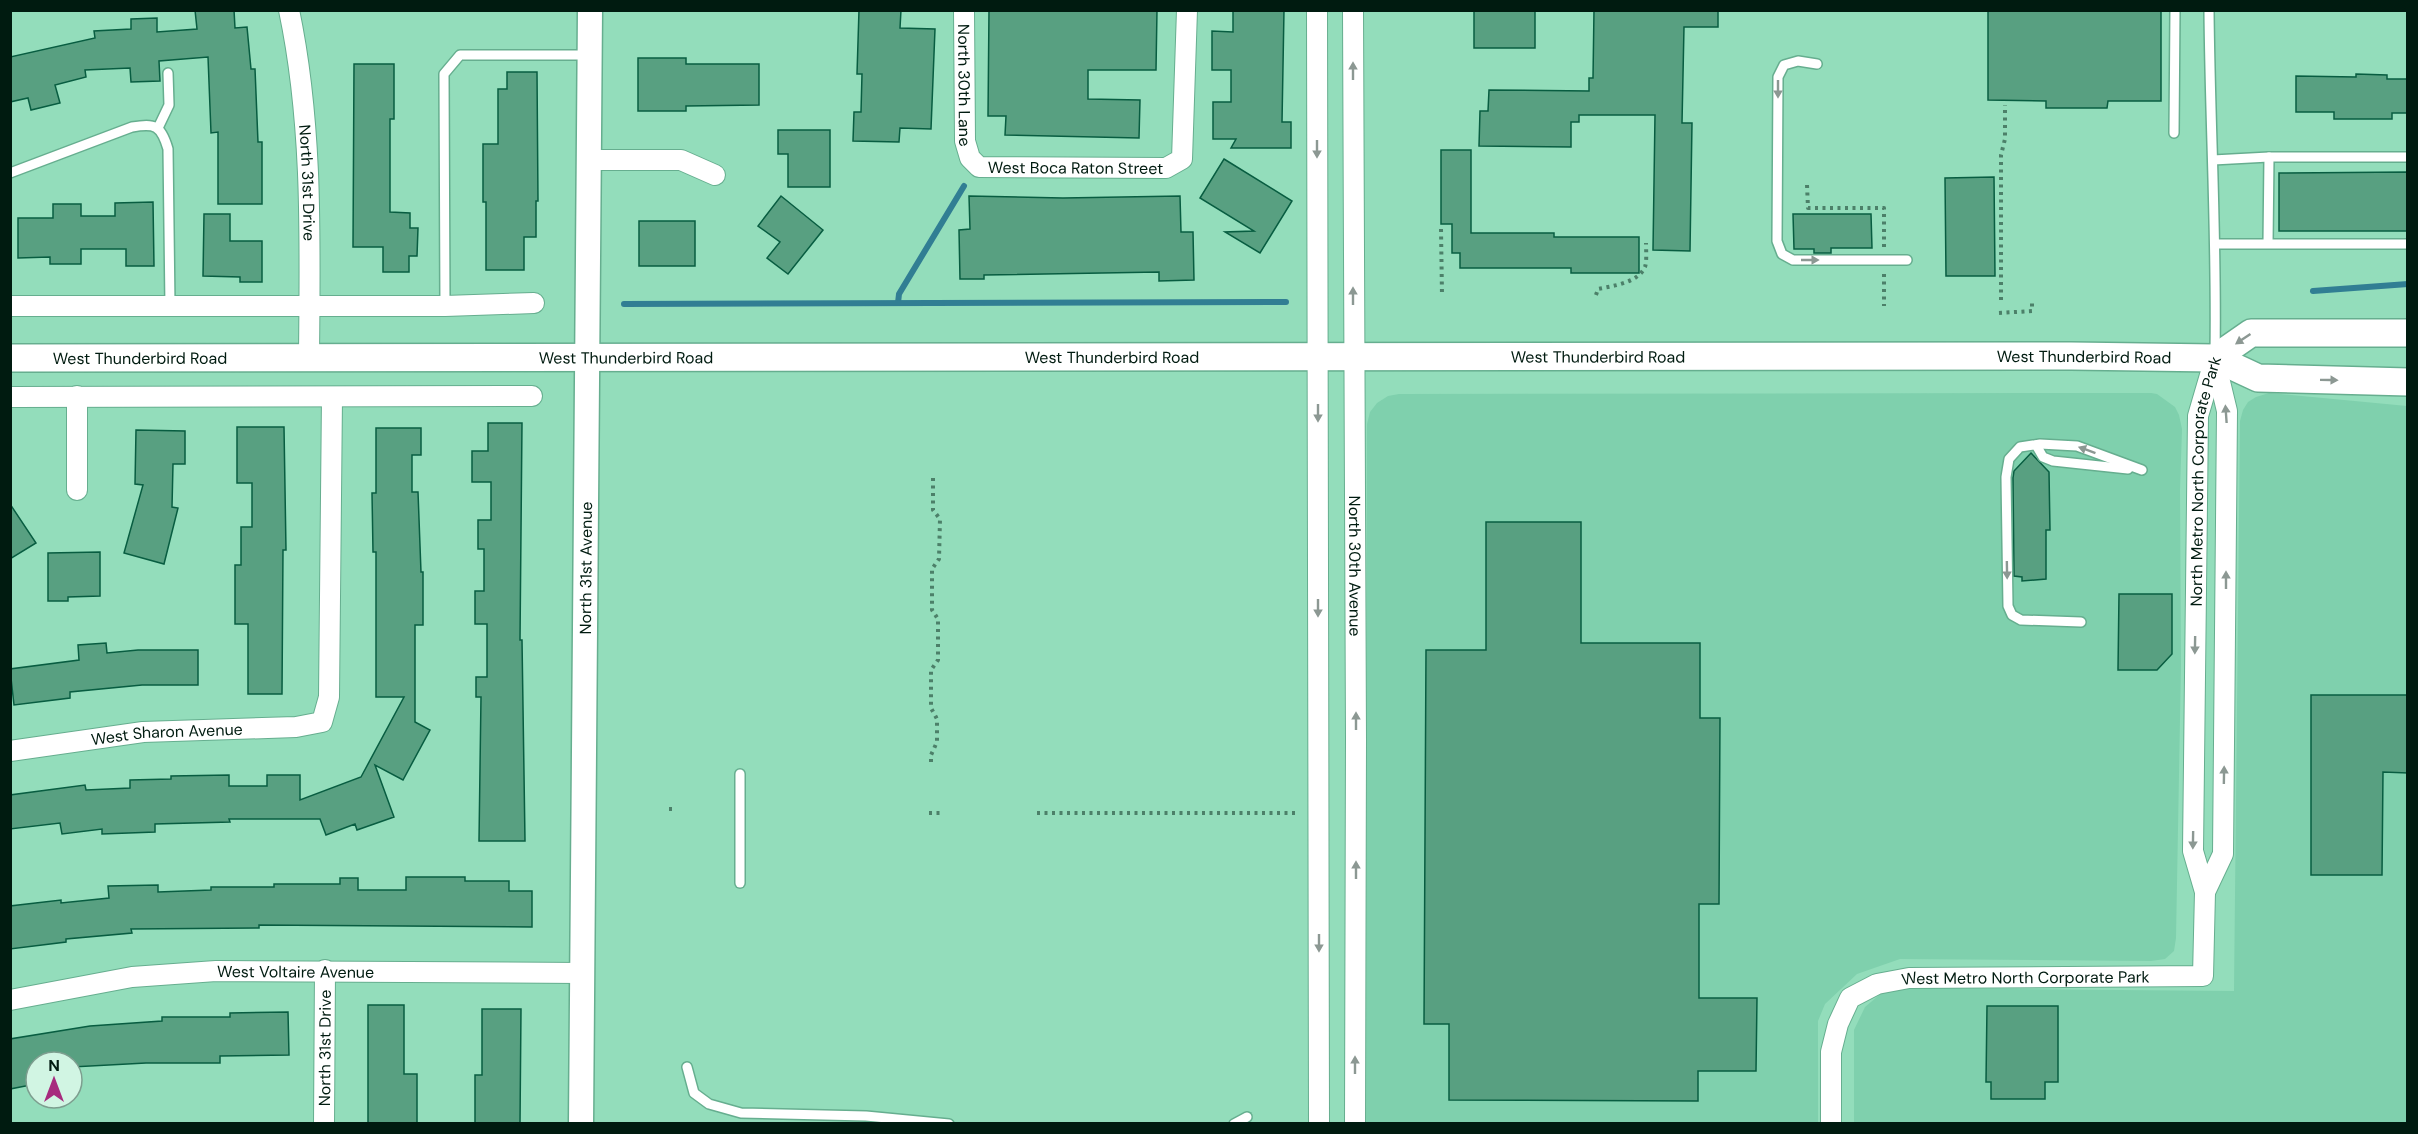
<svg xmlns="http://www.w3.org/2000/svg" width="2418" height="1134" font-family="'DM Sans',sans-serif">
  <style>
    .built { fill: #7fd0ad }
    .lines { fill: none; stroke-linecap: round; stroke-linejoin: round }
    .stream { stroke: #317e93; stroke-width: 6 }
    .building { fill: #58a081; stroke: #085d41; stroke-width: 1.5 }
    .service-casing { stroke: #66ae8f; stroke-width: 12 }
    .minor-casing { stroke: #66ae8f; stroke-width: 22 }
    .tertiary-casing { stroke: #66ae8f; stroke-width: 27 }
    .secondary-casing { stroke: #66ae8f; stroke-width: 30 }
    .path { stroke: #4c8069; stroke-width: 4; stroke-dasharray: 3 4.5; stroke-linecap: butt }
    .service { stroke: #fff; stroke-width: 9 }
    .minor { stroke: #fff; stroke-width: 20 }
    .tertiary { stroke: #fff; stroke-width: 24 }
    .secondary { stroke: #fff; stroke-width: 27 }
    .oneway { fill: #8c9893 }
    .labels { text-anchor: middle; dominant-baseline: central; stroke-width: 6; stroke-linejoin: round; paint-order: stroke }
    .street-label { font-size: 16px; fill: #001b10; stroke: #d1f5e3 }
  </style>
  <rect width="100%" height="100%" fill="#93ddbb"/>
  <!-- built -->
  <g class="built">
    <polygon points="2029,393 2151,393 2157,394 2175,407 2179,415 2182,429 2180,490 2181,665 2176,938 2174,951 2165,959 2151,961 1900,959 1857,974 1825,1004 1818,1021 1818,1123 1366,1124 1367,424 1370,412 1377,403 1388,396 1399,394"/>
    <polygon points="2269,393 2407,406 2407,1123 1854,1123 1854,1030 1865,1007 1884,991 1900,988 2234,991 2240,421 2243,410 2248,402 2256,397"/>
  </g>
  <g class="lines">
    <!-- stream -->
    <g class="stream">
      <polyline points="2313,291 2408,284"/>
      <polyline points="898,303 899,294 964,186"/>
      <polyline points="624,304 1286,302"/>
    </g>
  </g>
  <!-- building -->
  <g class="building">
    <polygon points="195,10 234,10 235,28 247,27 251,69 255,69 258,142 262,142 262,204 218,204 218,132 211,133 208,57 159,61 160,81 131,82 130,68 85,70 86,77 55,85 60,103 31,110 28,98 10,102 10,57 95,38 94,31 131,29 131,19 157,18 157,32 197,29"/>
    <polygon points="859,10 901,10 900,28 935,29 931,129 900,128 899,142 853,141 854,112 861,112 862,74 857,74"/>
    <polygon points="989,10 1157,10 1156,70 1088,70 1088,99 1140,100 1139,138 1005,135 1006,116 988,116"/>
    <polygon points="1233,10 1284,10 1282,122 1291,122 1291,148 1231,148 1236,139 1213,139 1213,102 1231,102 1231,70 1212,70 1212,31 1233,32"/>
    <rect x="1474" y="10" width="61" height="38"/>
    <polygon points="1594,10 1718,10 1718,27 1684,27 1682,123 1692,123 1690,251 1653,250 1655,115 1579,115 1579,122 1571,122 1571,147 1479,146 1480,111 1488,111 1489,90 1589,91 1589,78 1593,78"/>
    <polygon points="1988,10 2161,10 2161,101 2108,101 2107,108 2046,108 2046,101 1988,100"/>
    <polygon points="638,58 686,58 686,64 759,64 759,105 686,106 686,111 638,111"/>
    <polygon points="354,64 394,64 394,119 390,119 390,212 410,213 410,228 418,228 417,256 409,256 409,272 383,272 383,247 353,247"/>
    <polygon points="507,72 537,72 538,201 536,201 536,237 524,237 524,270 486,270 486,202 483,202 483,144 498,144 498,89 507,89"/>
    <polygon points="2356,74 2387,75 2387,79 2408,79 2408,113 2392,113 2392,119 2334,119 2334,112 2296,112 2296,76 2356,77"/>
    <polygon points="778,130 830,130 830,187 788,187 788,154 778,154"/>
    <polygon points="1441,150 1471,150 1471,233 1554,233 1554,237 1639,237 1639,273 1571,273 1571,268 1460,268 1460,253 1452,253 1452,224 1441,224"/>
    <polygon points="1224,159 1292,201 1260,253 1225,232 1254,231 1200,198"/>
    <polygon points="2408,172 2408,231 2279,231 2279,173"/>
    <polygon points="1994,177 1995,276 1946,276 1945,178"/>
    <polygon points="781,196 823,230 788,274 767,258 780,242 758,226"/>
    <polygon points="969,196 1063,198 1180,196 1181,232 1193,232 1194,280 1159,281 1159,272 984,275 984,279 960,279 959,230 970,229"/>
    <polygon points="153,202 154,266 126,266 126,249 81,249 81,264 50,264 50,257 18,258 18,218 53,218 53,204 81,204 81,216 115,216 115,203"/>
    <polygon points="204,214 230,214 230,241 262,241 262,282 240,282 240,277 203,276"/>
    <polygon points="1793,214 1871,214 1872,248 1831,248 1831,253 1814,253 1814,249 1794,249"/>
    <rect x="639" y="221" width="56" height="45"/>
    <polygon points="488,423 522,423 520,640 522,640 525,841 479,841 481,697 476,697 476,677 487,677 487,624 475,624 475,591 484,591 484,549 478,549 478,520 491,520 491,482 472,482 472,451 488,451"/>
    <polygon points="237,427 284,427 286,550 283,550 282,694 248,694 248,624 235,624 235,565 241,565 241,527 252,527 252,483 237,483"/>
    <polygon points="376,428 421,428 421,455 412,455 412,492 418,492 421,572 423,572 423,625 415,625 415,722 430,730 403,780 375,765 394,817 357,830 355,824 326,835 320,819 229,819 230,822 155,824 155,832 102,834 102,829 62,834 60,823 10,829 10,795 85,785 86,790 130,788 130,780 171,779 171,776 229,775 229,786 267,786 267,775 300,775 300,800 361,777 404,697 376,697 376,552 373,552 372,493 376,493"/>
    <polygon points="136,430 185,431 185,464 173,464 172,507 178,508 164,564 124,553 143,485 135,484"/>
    <polygon points="2031,453 2049,472 2050,530 2046,530 2046,579 2022,581 2022,577 2014,576 2013,478 2014,471"/>
    <polygon points="10,504 36,543 10,559"/>
    <polygon points="1486,522 1581,522 1581,643 1700,643 1700,718 1720,718 1719,904 1699,904 1699,998 1757,998 1756,1071 1698,1071 1698,1101 1449,1100 1449,1024 1424,1024 1426,650 1486,650"/>
    <polygon points="100,552 100,596 68,597 68,601 48,601 48,553"/>
    <polygon points="2119,594 2172,594 2172,654 2157,670 2118,670"/>
    <polygon points="106,643 107,653 138,650 198,650 198,685 142,685 70,692 70,698 14,705 10,669 79,660 78,645"/>
    <polygon points="2311,695 2408,695 2408,773 2383,772 2382,875 2311,875"/>
    <polygon points="406,877 465,877 465,881 509,881 509,891 532,891 532,927 259,925 259,928 131,929 132,933 66,939 66,942 10,949 10,906 61,900 61,903 109,898 108,886 158,885 158,892 211,890 211,887 274,887 274,884 340,884 340,878 358,878 358,890 406,890"/>
    <polygon points="368,1005 404,1005 404,1074 417,1074 417,1124 368,1124"/>
    <polygon points="1987,1006 2058,1006 2058,1082 2045,1082 2045,1099 1991,1099 1991,1082 1986,1082"/>
    <polygon points="482,1009 521,1009 520,1123 475,1123 475,1075 482,1075"/>
    <polygon points="288,1012 289,1055 220,1056 220,1063 146,1063 72,1067 72,1062 36,1062 36,1084 10,1089 10,1039 90,1026 162,1021 162,1017 230,1017 230,1013"/>
  </g>
  <g class="lines">
    <defs>
      <g id="service">
        <path d="M2209,10c1,115 8,229 6,343"/>
        <polyline points="1817,64 1798,61 1784,65 1778,77 1777,241 1782,254 1793,260 1907,260"/>
        <polyline points="158,128 169,105 168,73"/>
        <polyline points="2174,133 2175,10"/>
        <polyline points="2213,160 2269,157 2408,157"/>
        <path d="M10,173l122,-46c23,-4 29,-2 36,22l2,157"/>
        <polyline points="2268,243 2269,157"/>
        <polyline points="2216,244 2408,244"/>
        <polyline points="445,306 444,74 460,55 587,55"/>
        <polyline points="2036,445 2043,457 2053,461 2128,469"/>
        <polyline points="2081,622 2021,620 2012,615 2008,606 2006,477 2009,459 2020,447 2040,444 2077,446 2142,470"/>
        <polyline points="740,774 740,883"/>
        <polyline points="687,1067 694,1093 709,1104 741,1113 866,1116 949,1124"/>
        <polyline points="1234,1124 1247,1117"/>
      </g>
      <g id="minor">
        <path id="s1" d="M289,10c24,114 21,231 20,346"/>
        <path id="s2" d="M964,10l1,131 5,17 9,9 187,1 16,-9 5,-149"/>
        <polyline points="1317,10 1319,1124"/>
        <path id="s3" d="M1353,10l3,729 -1,385"/>
        <polyline points="588,160 681,160 715,175"/>
        <polyline points="10,306 445,306 534,303"/>
        <polyline points="77,396 77,490"/>
        <polyline points="10,397 532,396"/>
        <path id="s4" d="M10,751l133,-19 153,-5 26,-5 7,-25 3,-300"/>
        <polyline points="2205,892 2223,854 2227,411 2215,361"/>
        <path id="s5" d="M10,1000l122,-23 84,-6 366,2"/>
        <path id="s6" d="M324,1124l1,-154"/>
        <path id="s7" d="M1831,1124v-72l7,-28 12,-26 27,-14 32,-6 294,-2 2,-84 -12,-41 5,-435 17,-58"/>
      </g>
      <g id="tertiary">
        <path id="s8" d="M581,1124l9,-1114"/>
      </g>
      <g id="secondary">
        <path id="s9" d="M10,358l2061,-2 144,2 43,20 150,4"/>
        <polyline points="2215,358 2251,333 2408,333"/>
      </g>
    </defs>
    <!-- service casing -->
    <use href="#service" class="service-casing"/>
    <!-- minor casing -->
    <use href="#minor" class="minor-casing"/>
    <!-- tertiary casing -->
    <use href="#tertiary" class="tertiary-casing"/>
    <!-- secondary casing -->
    <use href="#secondary" class="secondary-casing"/>
    <!-- path -->
    <g class="path">
      <polyline points="1807,185 1808,208 1884,208 1884,247"/>
      <polyline points="1441,229 1442,295"/>
      <polyline points="1884,274 1884,306"/>
      <path d="M1596,295l2,-6c14,-3 40,-6 47,-22 2,-6 1,-17 1,-24"/>
      <polyline points="2001,300 2001,155 2005,139 2005,105"/>
      <polyline points="1999,313 2032,311 2032,300"/>
      <polyline points="931,762 931,755 937,742 937,719 931,708 931,670 938,660 938,619 932,610 932,569 939,559 940,519 933,510 933,474"/>
      <polyline points="669,809 675,809"/>
      <polyline points="929,813 943,813"/>
      <polyline points="1037,813 1296,813"/>
    </g>
    <!-- service -->
    <use href="#service" class="service"/>
    <!-- minor -->
    <use href="#minor" class="minor"/>
    <!-- tertiary -->
    <use href="#tertiary" class="tertiary"/>
    <!-- secondary -->
    <use href="#secondary" class="secondary"/>
  </g>
  <!-- one-way arrows -->
  <defs><path id="oneway-solid" d="M-6-.8H1V-3.2L6.5 0L1 3.2V.8H-6Z" transform="scale(1.5)"/></defs>
  <g class="oneway">
    <use href="#oneway-solid" transform="translate(1353 71) rotate(-90)"/>
    <use href="#oneway-solid" transform="translate(1778 89) rotate(90)"/>
    <use href="#oneway-solid" transform="translate(1317 149) rotate(90)"/>
    <use href="#oneway-solid" transform="translate(1810 260)"/>
    <use href="#oneway-solid" transform="translate(1353 296) rotate(-90)"/>
    <use href="#oneway-solid" transform="translate(2243 339) rotate(146)"/>
    <use href="#oneway-solid" transform="translate(2329 380) rotate(1)"/>
    <use href="#oneway-solid" transform="translate(1318 413) rotate(90)"/>
    <use href="#oneway-solid" transform="translate(2226 414) rotate(-94)"/>
    <use href="#oneway-solid" transform="translate(2087 450) rotate(-160)"/>
    <use href="#oneway-solid" transform="translate(2007 570) rotate(89)"/>
    <use href="#oneway-solid" transform="translate(2226 580) rotate(-90)"/>
    <use href="#oneway-solid" transform="translate(1318 608) rotate(90)"/>
    <use href="#oneway-solid" transform="translate(2195 645) rotate(91)"/>
    <use href="#oneway-solid" transform="translate(1356 721) rotate(-90)"/>
    <use href="#oneway-solid" transform="translate(2224 775) rotate(-89)"/>
    <use href="#oneway-solid" transform="translate(2193 840) rotate(91)"/>
    <use href="#oneway-solid" transform="translate(1356 870) rotate(-90)"/>
    <use href="#oneway-solid" transform="translate(1319 943) rotate(90)"/>
    <use href="#oneway-solid" transform="translate(1355 1065) rotate(-90)"/>
  </g>
  <g class="labels">
    <!-- street labels -->
    <g class="street-label">
      <text stroke="none"><textPath href="#s2" startOffset="75">North 30th Lane</textPath></text>
      <text stroke="none"><textPath href="#s2" startOffset="258">West Boca Raton Street</textPath></text>
      <text stroke="none"><textPath href="#s1" startOffset="174">North 31st Drive</textPath></text>
      <text stroke="none"><textPath href="#s9" startOffset="1102">West Thunderbird Road</textPath></text>
      <text stroke="none"><textPath href="#s9" startOffset="1588">West Thunderbird Road</textPath></text>
      <text stroke="none"><textPath href="#s9" startOffset="130">West Thunderbird Road</textPath></text>
      <text stroke="none"><textPath href="#s9" startOffset="616">West Thunderbird Road</textPath></text>
      <text stroke="none"><textPath href="#s9" startOffset="2074">West Thunderbird Road</textPath></text>
      <text stroke="none"><textPath href="#s7" startOffset="984">North Metro North Corporate Park</textPath></text>
      <text stroke="none"><textPath href="#s8" startOffset="556">North 31st Avenue</textPath></text>
      <text stroke="none"><textPath href="#s3" startOffset="556">North 30th Avenue</textPath></text>
      <text stroke="none"><textPath href="#s4" startOffset="158">West Sharon Avenue</textPath></text>
      <text stroke="none"><textPath href="#s5" startOffset="288">West Voltaire Avenue</textPath></text>
      <text stroke="none"><textPath href="#s7" startOffset="309">West Metro North Corporate Park</textPath></text>
      <text stroke="none"><textPath href="#s6" startOffset="76">North 31st Drive</textPath></text>
    </g>
  </g>
  <!-- border -->
  <rect width="2418" height="1134" fill="none" stroke="#001b10" stroke-width="24"/>
  <!-- north arrow -->
  <g transform="translate(54 1080)"><circle r="28" fill="#d1f5e3" stroke="#7d9e8f" stroke-width="1.5"/>
  <path d="M0-4.5L10 22L0 15L-10 22Z" fill="#a72b7e"/>
  <text y="-9" font-size="16" font-weight="bold" text-anchor="middle" fill="#001b10">N</text>
  </g>
</svg>
